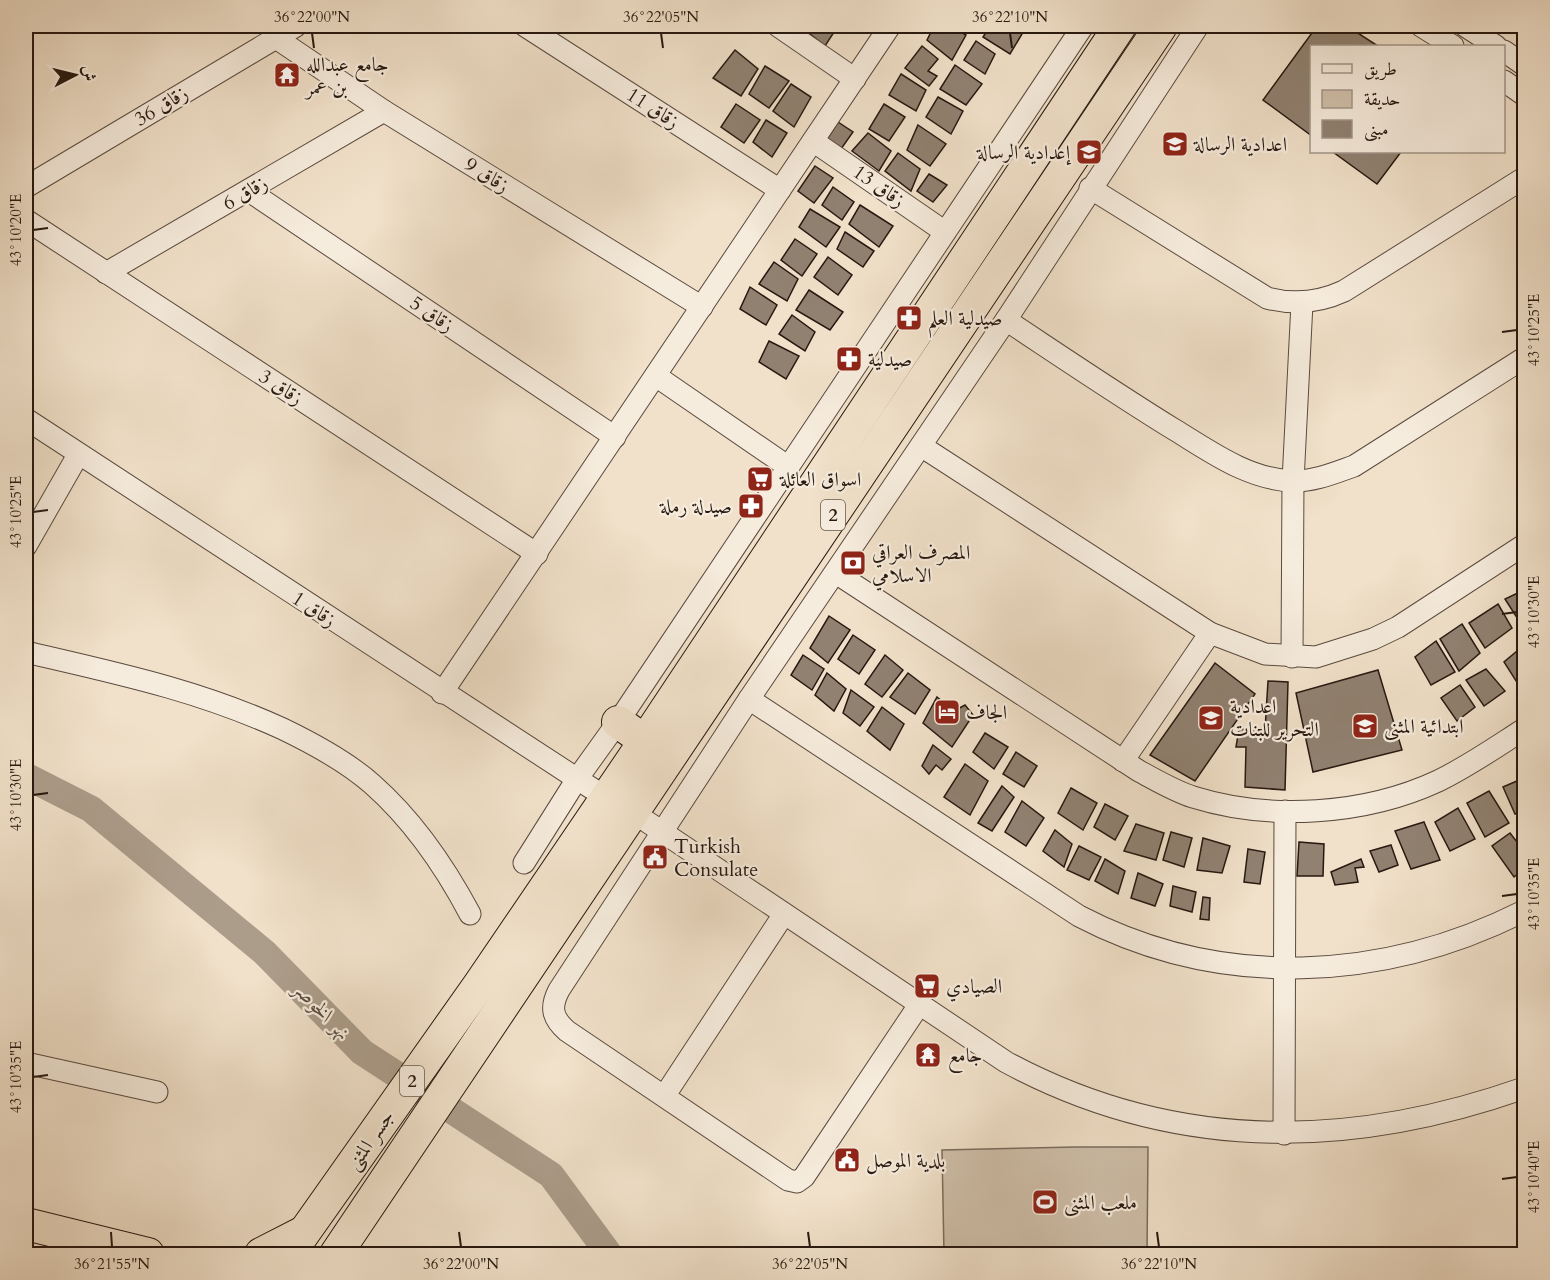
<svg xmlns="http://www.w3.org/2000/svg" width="1550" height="1280" font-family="Cardo,Amiri,serif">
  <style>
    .green { fill: #cfbfaa; stroke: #7b6c5d; stroke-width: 1.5 }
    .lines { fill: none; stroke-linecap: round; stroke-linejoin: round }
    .river { stroke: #ac9d8b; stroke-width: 27 }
    .building { fill: #908171; stroke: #271810; stroke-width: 1.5 }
    .minor-casing { stroke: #5a4a3e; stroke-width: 23 }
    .highway-casing { stroke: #271810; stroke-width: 34 }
    .minor { stroke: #f6ecdd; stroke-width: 21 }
    .highway { stroke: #f1e1ca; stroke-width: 32 }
    .ticks { fill: none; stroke: #271810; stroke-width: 2 }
    .labels { text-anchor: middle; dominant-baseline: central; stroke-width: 4.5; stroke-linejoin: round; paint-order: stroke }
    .shield { fill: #f6ecdd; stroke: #65584e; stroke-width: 1.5 }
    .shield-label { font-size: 18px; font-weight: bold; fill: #271810 }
    .poi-label { font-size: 20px; fill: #271810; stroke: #f6ecdd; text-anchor: start }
    .street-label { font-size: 20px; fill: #271810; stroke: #f6ecdd }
    .water-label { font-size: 21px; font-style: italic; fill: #5c4d41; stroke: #f6ecdd }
    .neatline { fill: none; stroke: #271810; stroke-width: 2 }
    .ticks-label { font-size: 15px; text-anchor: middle; fill: #271810 }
  </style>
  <rect width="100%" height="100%" fill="#f1e1ca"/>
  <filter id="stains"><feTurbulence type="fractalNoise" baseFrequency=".00333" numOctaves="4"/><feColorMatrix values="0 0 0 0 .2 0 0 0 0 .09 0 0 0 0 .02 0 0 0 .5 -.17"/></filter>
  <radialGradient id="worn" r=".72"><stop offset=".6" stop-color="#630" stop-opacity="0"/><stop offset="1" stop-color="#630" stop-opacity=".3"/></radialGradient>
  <!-- green -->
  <polygon class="green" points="1076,1147 1148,1147 1147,1254 944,1254 942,1150"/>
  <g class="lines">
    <!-- river -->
    <polyline class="river" points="26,776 91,809 265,953 362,1052 551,1175 609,1254"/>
  </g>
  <!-- building -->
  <g class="building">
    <polygon points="800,26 838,26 825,46"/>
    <polygon points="934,26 950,26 966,35 952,60 927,40"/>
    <polygon points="990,26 1011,26 1022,34 1010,54 983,37"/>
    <polygon points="1317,26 1347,26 1378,46 1312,46 1312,136 1263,100"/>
    <polygon points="976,41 995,54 985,74 964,60"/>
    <polygon points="922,46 938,59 928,71 937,76 929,86 905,68"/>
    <polygon points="735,50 758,69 741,96 713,78"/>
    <polygon points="955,65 982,84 966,105 940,89"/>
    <polygon points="765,66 789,81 769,108 749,94"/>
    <polygon points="901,74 926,90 916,111 889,95"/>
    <polygon points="791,84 811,97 794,127 773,111"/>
    <polygon points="938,97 963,111 951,134 926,117"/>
    <polygon points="736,104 760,120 744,143 721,127"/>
    <polygon points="884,104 905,117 889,141 869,129"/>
    <polygon points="766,120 787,133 772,157 753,142"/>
    <polygon points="838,122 853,132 841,149 827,139"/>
    <polygon points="918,125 946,144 930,166 907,150"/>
    <polygon points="868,133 891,151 879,171 852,151"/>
    <polygon points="1333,152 1401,152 1377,184"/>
    <polygon points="898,153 920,169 911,191 885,171"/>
    <polygon points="815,166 833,178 814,203 798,191"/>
    <polygon points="929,174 947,185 933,202 917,191"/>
    <polygon points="833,187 854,202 842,220 822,205"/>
    <polygon points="860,205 893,226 879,247 849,224"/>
    <polygon points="810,209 840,227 826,247 799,227"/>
    <polygon points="845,232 874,251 863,267 837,249"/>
    <polygon points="795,239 817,254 802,276 781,260"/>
    <polygon points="828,257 852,275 838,295 814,277"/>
    <polygon points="774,262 798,279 787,301 759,284"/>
    <polygon points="750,287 777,305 766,325 740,309"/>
    <polygon points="809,290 843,312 830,330 796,310"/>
    <polygon points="792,315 815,332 805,351 779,334"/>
    <polygon points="769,341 799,356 786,379 759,362"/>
    <polygon points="1524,590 1524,622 1521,624 1505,599"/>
    <polygon points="1498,604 1512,628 1485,648 1469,623"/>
    <polygon points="829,616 850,630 828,663 810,648"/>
    <polygon points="1462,624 1480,653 1459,671 1440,639"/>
    <polygon points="853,635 875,650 859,674 838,659"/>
    <polygon points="1436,641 1455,672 1431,685 1415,657"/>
    <polygon points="1523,646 1524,679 1518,684 1504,662"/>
    <polygon points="803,655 824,669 812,690 791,675"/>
    <polygon points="885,655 903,670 882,697 865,684"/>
    <polygon points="1215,663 1255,694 1195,781 1150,755"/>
    <polygon points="1486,669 1505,691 1484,706 1466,680"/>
    <polygon points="1378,670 1402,750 1313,772 1296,693"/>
    <polygon points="827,673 846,689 834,711 815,695"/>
    <polygon points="908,673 930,690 915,714 890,697"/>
    <polygon points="1268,681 1288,682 1285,790 1245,787 1246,747 1236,747 1239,729 1265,730"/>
    <polygon points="1460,685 1475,707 1457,721 1441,698"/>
    <polygon points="851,690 874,707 860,726 843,713"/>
    <polygon points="937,697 954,711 965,705 973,715 952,747 923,723"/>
    <polygon points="882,707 904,724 890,750 867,731"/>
    <polygon points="985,733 1008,747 994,769 973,752"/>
    <polygon points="933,745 951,759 942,770 936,765 929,774 922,766"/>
    <polygon points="1016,752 1037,766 1024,787 1003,774"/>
    <polygon points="965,764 988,781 970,815 944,797"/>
    <polygon points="1524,778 1524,810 1515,814 1503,787"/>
    <polygon points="1002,786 1014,797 992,831 978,823"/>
    <polygon points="1071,788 1097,803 1083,830 1058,813"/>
    <polygon points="1489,791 1509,823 1485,837 1467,803"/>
    <polygon points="1022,801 1044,818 1026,846 1005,832"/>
    <polygon points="1105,804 1128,816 1115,840 1094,827"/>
    <polygon points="1458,808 1475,839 1450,851 1435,822"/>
    <polygon points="1424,822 1440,860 1411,869 1395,831"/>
    <polygon points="1136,824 1164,833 1156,860 1124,851"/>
    <polygon points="1055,830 1072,844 1064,867 1043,851"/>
    <polygon points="1171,832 1192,838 1184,867 1163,860"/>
    <polygon points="1510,833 1524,851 1524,869 1514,877 1492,846"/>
    <polygon points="1203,838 1230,846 1222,873 1197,870"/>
    <polygon points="1299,842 1324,844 1323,876 1297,876"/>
    <polygon points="1391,845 1398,865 1379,872 1370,851"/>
    <polygon points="1079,846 1101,857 1089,880 1067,870"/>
    <polygon points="1248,849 1265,852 1260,884 1244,882"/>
    <polygon points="1105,859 1125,871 1118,894 1095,881"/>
    <polygon points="1361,859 1364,867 1355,868 1358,882 1335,885 1331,872"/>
    <polygon points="1138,873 1163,884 1155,906 1131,898"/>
    <polygon points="1173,886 1196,892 1192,912 1170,906"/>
    <polygon points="1203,897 1210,898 1209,920 1200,919"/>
  </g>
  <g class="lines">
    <defs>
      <g id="minor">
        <polyline points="525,26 780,190"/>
        <polyline points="778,26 855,79"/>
        <polyline points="1421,26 1453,46"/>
        <polyline points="1465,26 1496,46"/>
        <polyline points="276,38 384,111 702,307"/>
        <polyline points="1504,51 1524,65"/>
        <polyline points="1504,81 1524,95"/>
        <polyline points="813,141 945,232"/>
        <polyline points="26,187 296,26"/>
        <path d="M1090,188l177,110c27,7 51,5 77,-7l180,-113"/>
        <polyline points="249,191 615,437"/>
        <polyline points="26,220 537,554"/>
        <polyline points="106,273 384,111"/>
        <path d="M1006,320c56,37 112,75 169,110 36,22 73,49 117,51 21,1 42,-8 62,-15l170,-108"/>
        <polyline points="656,376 787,466"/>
        <polyline points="26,419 605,797"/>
        <polyline points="921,446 1210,633 1265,654 1316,657 1373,639 1398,627 1524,545"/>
        <polyline points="26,546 78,455"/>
        <path d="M836,573l303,198c17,9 35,20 54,26 77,24 172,18 245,-16 31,-15 58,-34 86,-52"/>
        <path d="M26,652c90,21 172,38 257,77 31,15 63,32 89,55 42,37 72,81 98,130"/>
        <polyline points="1292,657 1293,481 1302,303"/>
        <polyline points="442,693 890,26"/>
        <path d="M749,699l330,217c142,74 304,66 445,-5"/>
        <polyline points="1123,761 1210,633"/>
        <path d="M634,813l372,249c167,90 342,88 518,26"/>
        <polyline points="524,863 577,779 618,722 1083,26"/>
        <path d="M919,1005l-115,172 -7,5 -9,-2 -221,-149c-15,-13 -17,-24 -8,-41l190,-291 257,-379 192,-294"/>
        <polyline points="26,1063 157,1092"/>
        <polyline points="665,1095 784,914"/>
        <polyline points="1284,1134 1285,811"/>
      </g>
      <g id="highway">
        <polyline points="618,722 645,741"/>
        <polyline points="26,1224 148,1254"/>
        <polyline points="261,1254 304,1232"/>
        <polyline points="289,1254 479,985 645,741 1120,26"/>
        <polyline points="336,1254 1161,26"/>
      </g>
    </defs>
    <!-- minor casing -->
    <use href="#minor" class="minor-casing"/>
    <!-- highway casing -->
    <use href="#highway" class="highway-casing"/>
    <!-- minor -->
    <use href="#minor" class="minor"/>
    <!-- highway -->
    <use href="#highway" class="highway"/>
  </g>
  <!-- ticks -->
  <path class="ticks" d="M312,33l2,15M661,33l2,15M1010,33l2,15M33,230l15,-2M1502,332l15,-2M33,512l15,-2M1502,614l15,-2M33,795l15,-2M1502,896l15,-2M33,1077l15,-2M1502,1179l15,-2M111,1232l1,15M459,1232l2,15M808,1232l2,15M1157,1232l2,15"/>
  <!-- icons -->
  <defs>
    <symbol id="temple-square" viewBox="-11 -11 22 22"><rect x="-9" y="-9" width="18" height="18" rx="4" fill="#8f2418" stroke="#f6ecdd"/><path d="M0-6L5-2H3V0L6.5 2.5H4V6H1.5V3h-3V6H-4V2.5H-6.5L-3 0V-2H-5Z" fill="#fff"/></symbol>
    <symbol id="school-square" viewBox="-11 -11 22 22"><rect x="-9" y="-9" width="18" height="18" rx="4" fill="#8f2418" stroke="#f6ecdd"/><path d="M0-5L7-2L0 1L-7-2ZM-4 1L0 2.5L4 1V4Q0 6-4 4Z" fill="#fff"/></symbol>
    <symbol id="pharmacy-square" viewBox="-11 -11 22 22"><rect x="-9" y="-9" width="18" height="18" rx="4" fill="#8f2418" stroke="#f6ecdd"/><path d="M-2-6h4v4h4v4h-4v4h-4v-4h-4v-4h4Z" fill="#fff"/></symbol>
    <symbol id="supermarket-square" viewBox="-11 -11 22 22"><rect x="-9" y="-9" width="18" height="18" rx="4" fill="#8f2418" stroke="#f6ecdd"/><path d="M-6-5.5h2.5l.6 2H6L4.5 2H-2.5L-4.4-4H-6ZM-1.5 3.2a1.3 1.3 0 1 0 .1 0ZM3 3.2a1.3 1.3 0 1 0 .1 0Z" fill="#fff"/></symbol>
    <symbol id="bank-square" viewBox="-11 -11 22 22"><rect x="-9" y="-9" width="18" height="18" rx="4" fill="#8f2418" stroke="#f6ecdd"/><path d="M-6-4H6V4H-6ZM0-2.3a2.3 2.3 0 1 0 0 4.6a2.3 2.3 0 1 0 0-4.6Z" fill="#fff"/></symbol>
    <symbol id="hotel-square" viewBox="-11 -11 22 22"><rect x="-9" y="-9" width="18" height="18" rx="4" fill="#8f2418" stroke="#f6ecdd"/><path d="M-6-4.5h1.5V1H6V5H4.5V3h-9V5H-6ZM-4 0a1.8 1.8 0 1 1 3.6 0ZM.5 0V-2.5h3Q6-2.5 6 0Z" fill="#fff"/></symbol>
    <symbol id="civic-square" viewBox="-11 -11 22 22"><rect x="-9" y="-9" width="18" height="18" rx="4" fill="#8f2418" stroke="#f6ecdd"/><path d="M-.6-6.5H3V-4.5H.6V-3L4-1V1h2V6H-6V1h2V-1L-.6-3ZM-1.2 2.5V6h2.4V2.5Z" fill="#fff"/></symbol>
    <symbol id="stadium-square" viewBox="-11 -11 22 22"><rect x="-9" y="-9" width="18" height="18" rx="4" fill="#8f2418" stroke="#f6ecdd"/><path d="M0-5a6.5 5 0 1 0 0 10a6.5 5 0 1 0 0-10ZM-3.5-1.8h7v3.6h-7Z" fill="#fff"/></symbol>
  </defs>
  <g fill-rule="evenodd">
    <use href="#temple-square" x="272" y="60" width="30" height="30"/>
    <use href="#school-square" x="1160" y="129" width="30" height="30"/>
    <use href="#school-square" x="1074" y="137" width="30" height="30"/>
    <use href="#pharmacy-square" x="894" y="303" width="30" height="30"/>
    <use href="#pharmacy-square" x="834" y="344" width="30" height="30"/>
    <use href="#supermarket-square" x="745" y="464" width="30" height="30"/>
    <use href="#pharmacy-square" x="736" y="491" width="30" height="30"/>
    <use href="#bank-square" x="838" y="548" width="30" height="30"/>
    <use href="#hotel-square" x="932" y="697" width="30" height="30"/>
    <use href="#school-square" x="1196" y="703" width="30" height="30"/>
    <use href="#school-square" x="1350" y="711" width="30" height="30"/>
    <use href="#civic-square" x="640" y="842" width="30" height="30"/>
    <use href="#supermarket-square" x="912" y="971" width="30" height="30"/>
    <use href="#temple-square" x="913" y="1040" width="30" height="30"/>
    <use href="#civic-square" x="832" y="1145" width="30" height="30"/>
    <use href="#stadium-square" x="1030" y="1187" width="30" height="30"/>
  </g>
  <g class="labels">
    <!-- shield labels -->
    <g class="shield">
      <rect x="821" y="500" width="24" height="30" rx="4.5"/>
      <rect x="400" y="1066" width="24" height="30" rx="4.5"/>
    </g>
    <g class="shield-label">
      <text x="833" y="515">2</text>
      <text x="412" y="1081">2</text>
    </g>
    <!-- poi labels -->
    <g class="poi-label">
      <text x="306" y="64">جامع عبدالله<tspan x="306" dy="23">بن عمر</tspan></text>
      <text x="1194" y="144">اعدادية الرسالة</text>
      <text x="1070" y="152" text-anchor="end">إعدادية الرسالة</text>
      <text x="928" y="318">صيدلية العلم</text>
      <text x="868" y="359">صيدلية</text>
      <text x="780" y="479">اسواق العائلة</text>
      <text x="732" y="506" text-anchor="end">صيدلة رملة</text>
      <text x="872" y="552">المصرف العراقي<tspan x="872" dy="23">الاسلامي</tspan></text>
      <text x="1230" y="706">اعدادية<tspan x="1230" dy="23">التحرير للبنات</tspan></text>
      <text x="966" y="712">الجاف</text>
      <text x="1384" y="726">ابتدائية المثنى</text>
      <text x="674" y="846">Turkish<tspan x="674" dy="23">Consulate</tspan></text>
      <text x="946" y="986">الصيادي</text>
      <text x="948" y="1055">جامع</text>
      <text x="866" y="1160">بلدية الموصل</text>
      <text x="1064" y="1202">ملعب المثنى</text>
    </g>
    <!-- street labels -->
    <g class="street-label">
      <text transform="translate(161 106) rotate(-31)">زقاق 36</text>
      <text transform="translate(653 108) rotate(33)">زقاق 11</text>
      <text transform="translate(487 175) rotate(32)">زقاق 9</text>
      <text transform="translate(879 186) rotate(35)">زقاق 13</text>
      <text transform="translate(245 193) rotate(-30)">زقاق 6</text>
      <text transform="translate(432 314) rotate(34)">زقاق 5</text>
      <text transform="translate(281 387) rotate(33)">زقاق 3</text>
      <text transform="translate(314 609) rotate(33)">زقاق 1</text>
      <text transform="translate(370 1140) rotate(-55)">جسر المثنى</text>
    </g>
    <!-- water labels -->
    <g class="water-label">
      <text transform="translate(322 1011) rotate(46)">نهر الخوصر</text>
    </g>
  </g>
  <!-- margin -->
  <rect width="1550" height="1280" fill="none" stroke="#f1e1ca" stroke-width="66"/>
  <!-- legend -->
  <rect x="1310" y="45" width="195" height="108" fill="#f6ecdd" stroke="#a3978b" stroke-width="1.5"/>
  <rect x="1322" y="64" width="30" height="9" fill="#f6ecdd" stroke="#a3978b" stroke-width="1.5"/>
  <text x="1364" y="75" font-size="18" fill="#271810">طريق</text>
  <rect x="1322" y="90" width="30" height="18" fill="#cfbfaa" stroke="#a3978b" stroke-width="1.5"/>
  <text x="1364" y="105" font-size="18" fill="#271810">حديقة</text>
  <rect x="1322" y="120" width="30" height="18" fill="#908171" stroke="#a3978b" stroke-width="1.5"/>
  <text x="1364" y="135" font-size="18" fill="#271810">مبنى</text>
  <!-- north arrow -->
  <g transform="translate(75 75) rotate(83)" stroke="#f6ecdd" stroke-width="4.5" paint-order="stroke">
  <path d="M0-4.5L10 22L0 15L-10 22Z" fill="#271810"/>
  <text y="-9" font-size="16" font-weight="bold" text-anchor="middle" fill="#271810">ش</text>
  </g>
  <rect x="33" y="33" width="1484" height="1214" class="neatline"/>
  <g class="ticks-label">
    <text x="312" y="22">36°22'00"N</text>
    <text x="661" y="22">36°22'05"N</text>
    <text x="1010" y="22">36°22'10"N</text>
    <text transform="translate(16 230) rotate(-90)" y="5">43°10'20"E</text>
    <text transform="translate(1534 330) rotate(-90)" y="5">43°10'25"E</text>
    <text transform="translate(16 512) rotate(-90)" y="5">43°10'25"E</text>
    <text transform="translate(1534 612) rotate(-90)" y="5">43°10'30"E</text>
    <text transform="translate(16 795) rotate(-90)" y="5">43°10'30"E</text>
    <text transform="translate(1534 894) rotate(-90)" y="5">43°10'35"E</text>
    <text transform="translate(16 1077) rotate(-90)" y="5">43°10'35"E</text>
    <text transform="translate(1534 1177) rotate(-90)" y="5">43°10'40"E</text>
    <text x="112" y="1269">36°21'55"N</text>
    <text x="461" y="1269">36°22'00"N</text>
    <text x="810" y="1269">36°22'05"N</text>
    <text x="1159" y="1269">36°22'10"N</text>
  </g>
  <rect width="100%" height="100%" filter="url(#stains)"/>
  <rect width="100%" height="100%" fill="url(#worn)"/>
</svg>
